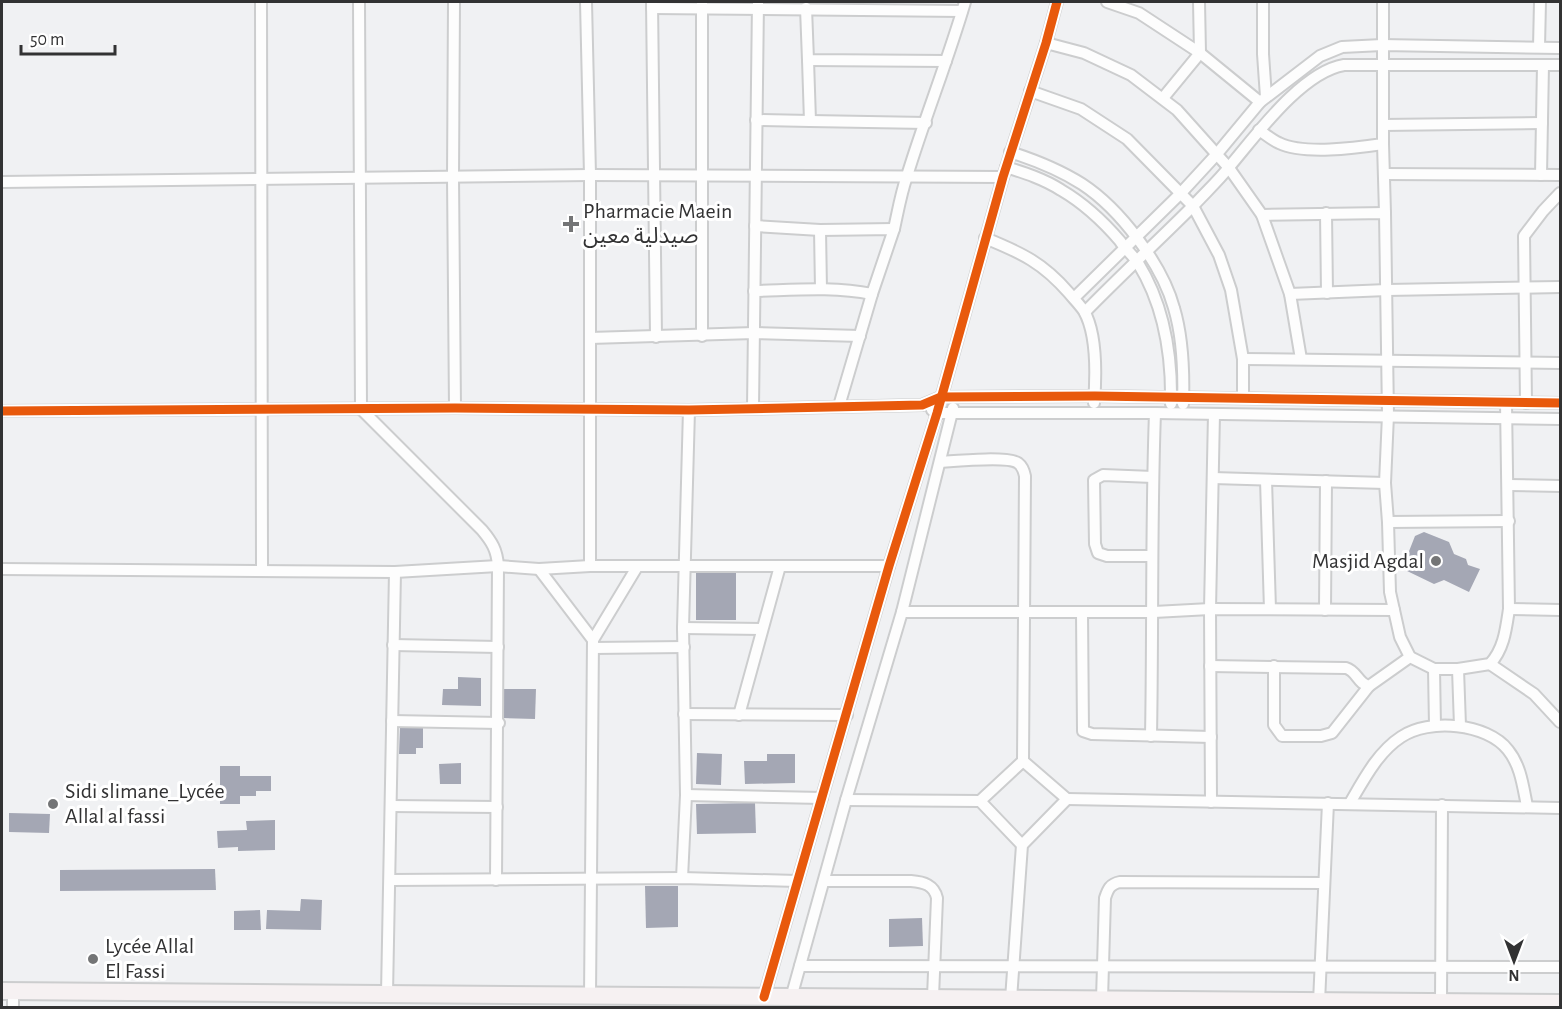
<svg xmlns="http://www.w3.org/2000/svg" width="1562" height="1009" font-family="'Alegreya Sans','Noto Sans Arabic',sans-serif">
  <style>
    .building { fill: #a4a7b4 }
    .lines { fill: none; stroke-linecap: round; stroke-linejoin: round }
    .street-casing { stroke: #cccdce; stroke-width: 14 }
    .primary-casing { stroke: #cccdce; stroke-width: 20 }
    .street { stroke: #fdfdfd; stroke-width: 10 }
    .primary { stroke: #f6f1f2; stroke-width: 16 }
    .cycleway-casing { stroke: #fff; stroke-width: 13 }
    .cycleway { stroke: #e8590c; stroke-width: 9 }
    .poi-dot { fill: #747576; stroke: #fff; stroke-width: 2 }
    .labels { text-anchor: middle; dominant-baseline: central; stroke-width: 6; stroke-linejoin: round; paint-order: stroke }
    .poi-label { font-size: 22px; fill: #323233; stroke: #fff; text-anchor: start }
  </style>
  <rect width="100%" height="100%" fill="#f0f1f3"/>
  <!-- building -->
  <g class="building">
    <polygon points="1424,532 1449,542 1454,554 1466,559 1468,565 1480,569 1469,592 1444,580 1434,584 1405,570 1404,564 1415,536"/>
    <rect x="696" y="572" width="40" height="48"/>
    <polygon points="458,677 481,678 481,706 442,705 443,689 458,689"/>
    <polygon points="504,689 536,689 535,719 503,718"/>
    <polygon points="400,726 423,726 423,748 416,748 416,754 399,754"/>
    <polygon points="697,753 722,754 721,785 696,784"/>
    <polygon points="767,754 795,754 795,783 745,784 744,761 767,761"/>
    <polygon points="461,763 461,784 440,784 439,764"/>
    <polygon points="220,766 240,766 240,776 271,776 271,791 256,791 256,796 240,796 240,804 220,804"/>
    <polygon points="755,803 756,833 697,834 696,804"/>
    <polygon points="9,813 50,814 49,833 9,832"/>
    <polygon points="275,820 275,850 238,851 238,847 218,848 217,831 247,830 246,821"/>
    <polygon points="215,869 216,890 60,891 60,870"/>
    <polygon points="645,886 678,886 678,927 646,928"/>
    <polygon points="301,899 322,900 321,930 266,929 267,910 300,911"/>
    <polygon points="260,910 261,930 234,930 234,911"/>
    <polygon points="922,918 923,946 889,947 889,919"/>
  </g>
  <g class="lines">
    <defs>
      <g id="street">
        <polyline points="261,2 262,570"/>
        <path d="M359,2l2,407 121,121c10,12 15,20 16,36l-2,314"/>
        <polyline points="454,2 453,177 455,408"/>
        <polyline points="586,2 590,175 590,566"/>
        <polyline points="652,2 656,337"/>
        <polyline points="1107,2 1139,13 1200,53 1260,102"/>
        <polyline points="1263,2 1263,54 1266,97"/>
        <polyline points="652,8 962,11"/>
        <polyline points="806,8 808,60 946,61"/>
        <polyline points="1046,43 1084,53 1131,75 1177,110 1229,168 1262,215 1290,294 1301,359"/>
        <polyline points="1539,47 1540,2"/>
        <polyline points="1030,91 1081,109 1127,139 1193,206 1219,255 1231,290 1243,359 1243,398"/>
        <polyline points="1163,98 1200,53 1199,2"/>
        <polyline points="756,120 810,121 808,60"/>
        <polyline points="810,121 926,123"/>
        <polyline points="1383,125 1542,123"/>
        <path d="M1259,130c6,4 13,10 20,13 25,12 76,5 104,1v-142"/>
        <polyline points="1383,144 1385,213"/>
        <path d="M1010,152c25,8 50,18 72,32 38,25 80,80 92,124 9,30 10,66 9,96"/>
        <path d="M1006,167c19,6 38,12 55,23 24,14 41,30 59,51 5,8 13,14 18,22 26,42 34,92 33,141"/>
        <polyline points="1384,174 1560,175"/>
        <polyline points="1541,175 1543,65"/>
        <polyline points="2,182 590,175 1003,177"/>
        <polyline points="1326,213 1327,293"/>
        <path d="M1262,215l123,-2 3,202 -3,68 3,39 2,70 10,45 10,20 24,12h24l32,-5c14,-15 16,-35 19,-55l-3,-206"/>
        <path d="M894,229c4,-18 7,-36 13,-53 18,-59 41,-116 58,-174"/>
        <polyline points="820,230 821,289"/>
        <path d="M985,238c37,15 58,25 84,55 5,6 11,12 15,18 13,23 12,66 10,92"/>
        <path d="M754,291c39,-1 79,-5 118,3l22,-65 -74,1 -65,-4"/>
        <polyline points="1290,294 1387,290 1560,287"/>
        <polyline points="1074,298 1181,193 1216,155 1260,102 1320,56 1342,47 1382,45 1560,48"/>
        <path d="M1085,312c35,-36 72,-70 108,-106 12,-13 26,-26 37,-40 27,-32 72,-94 114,-101h216"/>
        <polyline points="702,336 702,2"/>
        <polyline points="590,338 754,333 860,336"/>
        <polyline points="1243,359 1560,363"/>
        <polyline points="1526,403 1524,236 1543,211 1560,193"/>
        <polyline points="839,406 872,294"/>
        <polyline points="753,408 758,2"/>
        <polyline points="932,410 937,413 1155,413 1560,419"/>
        <polyline points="2,411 455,408 689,410 922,405 941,397 1095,396 1560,403"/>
        <path d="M941,462c14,-1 67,-6 77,1 4,3 6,8 7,13l-2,285 -43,40 42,44"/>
        <polyline points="1213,478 1385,483"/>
        <polyline points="1266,480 1270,609"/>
        <polyline points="1508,485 1560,486"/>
        <polyline points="1388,522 1509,521"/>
        <polyline points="1152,556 1107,556 1098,553 1095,544 1094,480 1103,475 1153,477"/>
        <polyline points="2,569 395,572 498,566 539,569 590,566 889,566"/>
        <polyline points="539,569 593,640"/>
        <polyline points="1509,609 1560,610"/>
        <polyline points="1325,610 1326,481"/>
        <polyline points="902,612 1154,612 1210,609 1394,610"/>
        <polyline points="1082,613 1083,731 1092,734 1211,737"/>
        <polyline points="683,628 762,629"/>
        <polyline points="393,645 498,647"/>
        <polyline points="593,648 684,647"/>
        <polyline points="1490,664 1534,694 1560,722"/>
        <path d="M1210,666l136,2c11,3 12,16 23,18l41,-29"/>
        <polyline points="1274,666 1274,725 1282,736 1321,736 1332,733 1369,686"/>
        <polyline points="1434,669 1435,726"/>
        <polyline points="1458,669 1460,726"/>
        <polyline points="684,714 847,715"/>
        <polyline points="739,715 780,566"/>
        <polyline points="392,721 499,723"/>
        <path d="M1151,736c2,-108 0,-216 4,-323"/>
        <polyline points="686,795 822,798"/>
        <polyline points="1067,799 1560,808"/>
        <polyline points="846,800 980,801"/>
        <polyline points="1211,802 1210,609 1214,414"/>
        <path d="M1350,803c14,-24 28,-51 51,-66 28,-19 86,-14 107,13 13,16 15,37 19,56"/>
        <polyline points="391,806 497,807"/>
        <polyline points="682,878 686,795 683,628 689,410"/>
        <polyline points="391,880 682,878 797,881"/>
        <path d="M824,881h87c13,1 23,4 26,17l-4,99"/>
        <polyline points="800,966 1560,967"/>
        <polyline points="13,991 13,1008"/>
        <polyline points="387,994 395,572"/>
        <polyline points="590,996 593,640 637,567"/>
        <polyline points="764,997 889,566 937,413 1003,177 1046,43 1057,2"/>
        <polyline points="791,998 846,800 902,612 953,408"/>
        <polyline points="1011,999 1022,845 1067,799 1023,761"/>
        <path d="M1102,999l3,-101c3,-9 5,-14 15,-16l204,1"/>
        <polyline points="1319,1002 1328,803"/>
        <polyline points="1441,1002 1442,805"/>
      </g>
      <polyline id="primary" points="2,991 1560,1003"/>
    </defs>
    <!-- street casing -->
    <use href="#street" class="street-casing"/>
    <!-- primary casing -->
    <use href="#primary" class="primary-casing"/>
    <!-- street -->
    <use href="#street" class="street"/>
    <!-- primary -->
    <use href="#primary" class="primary"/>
    <defs>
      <g id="cycleway">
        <polyline points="2,411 455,408 689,410 922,405 941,397 1095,396 1560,403"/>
        <polyline points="764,997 889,566 937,413 1003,177 1046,43 1057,2"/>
      </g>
    </defs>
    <!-- cycleway casing -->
    <use href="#cycleway" class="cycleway-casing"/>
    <!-- cycleway -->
    <use href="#cycleway" class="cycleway"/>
  </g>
  <!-- markers -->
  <g class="poi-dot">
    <path d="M568 215h6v6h6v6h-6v6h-6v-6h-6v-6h6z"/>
    <circle cx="1436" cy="561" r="6"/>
    <circle cx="53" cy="804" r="6"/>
    <circle cx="93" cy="959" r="6"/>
  </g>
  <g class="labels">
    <!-- poi labels -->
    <g class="poi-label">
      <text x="583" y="211">Pharmacie Maein<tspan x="583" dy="25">صيدلية معين</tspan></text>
      <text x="1424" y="561" text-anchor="end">Masjid Agdal</text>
      <text x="65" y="791">Sidi slimane_Lycée<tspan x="65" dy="25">Allal al fassi</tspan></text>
      <text x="105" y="946">Lycée Allal<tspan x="105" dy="25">El Fassi</tspan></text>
    </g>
  </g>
  <!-- border -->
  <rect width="1562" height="1009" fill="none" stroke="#323233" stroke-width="6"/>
  <!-- north arrow -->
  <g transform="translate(1514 961) rotate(180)" stroke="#ffffff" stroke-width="4.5" paint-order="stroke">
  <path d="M0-4.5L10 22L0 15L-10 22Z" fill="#323233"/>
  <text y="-9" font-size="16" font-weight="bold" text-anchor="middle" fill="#323233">N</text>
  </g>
  <!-- scale -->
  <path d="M21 45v9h94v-9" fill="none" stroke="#323233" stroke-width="3"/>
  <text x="30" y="45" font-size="18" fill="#323233" stroke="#ffffff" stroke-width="4.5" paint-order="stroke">50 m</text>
</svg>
